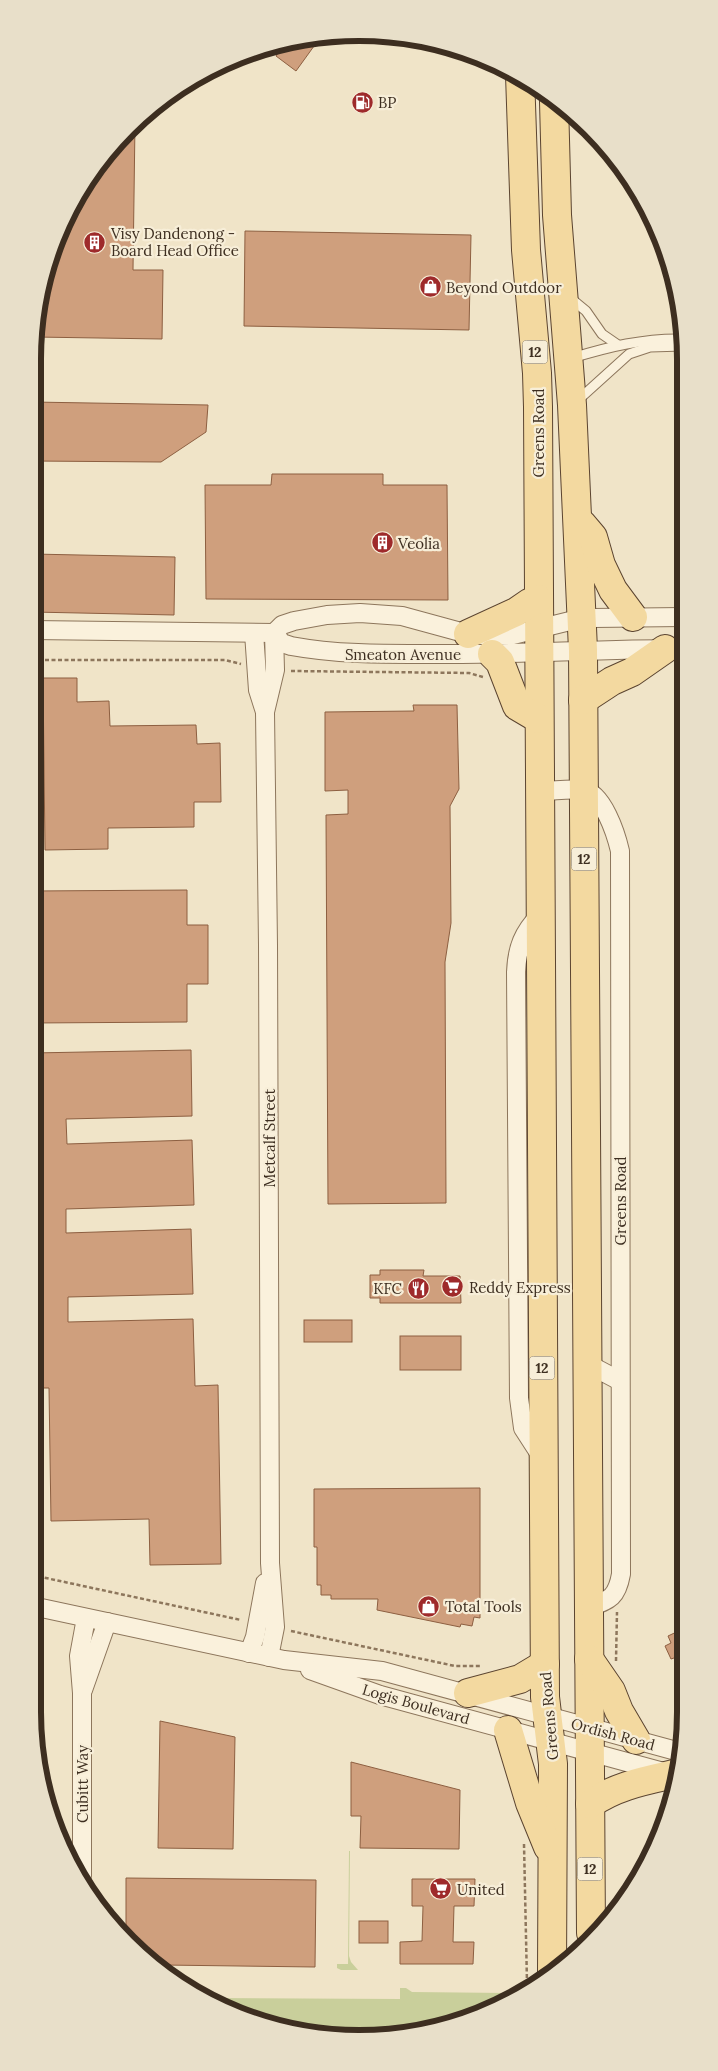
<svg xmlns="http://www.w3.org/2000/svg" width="718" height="2071" font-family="Lora,serif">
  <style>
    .green { fill: #c9cf9b }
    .building { fill: #cf9f7d; stroke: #8d5f41 }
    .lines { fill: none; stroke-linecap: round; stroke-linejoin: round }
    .service-casing { stroke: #8d765c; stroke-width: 11 }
    .minor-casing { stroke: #8d765c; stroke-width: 20 }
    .primary-casing { stroke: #5b4430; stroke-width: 30 }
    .path { stroke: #8d765c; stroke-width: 2.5; stroke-dasharray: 4 2.5; stroke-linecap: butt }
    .service { stroke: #faf1dc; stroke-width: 9 }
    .minor { stroke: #faf1dc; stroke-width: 18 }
    .primary { stroke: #f3d9a0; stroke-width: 28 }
    .labels { text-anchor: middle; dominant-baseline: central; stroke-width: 4.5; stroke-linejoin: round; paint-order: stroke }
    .shield { fill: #f7eed8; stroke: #756857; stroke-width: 1 }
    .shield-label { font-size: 14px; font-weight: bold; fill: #3d2e20 }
    .poi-label { font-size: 15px; fill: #3d2e20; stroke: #f7eed8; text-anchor: start }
    .street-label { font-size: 15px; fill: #3d2e20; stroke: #f7eed8 }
    .rim { fill: none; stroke: #3d2e20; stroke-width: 6 }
  </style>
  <rect width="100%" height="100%" fill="#f0e4c8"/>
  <!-- green -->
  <g class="green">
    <polygon points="349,1851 350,1851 349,1956 351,1962 358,1970 341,1970 337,1968 337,1964 348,1964"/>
    <polygon points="400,1988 406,1988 412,1992 508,1993 513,1996 443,2027 317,2036 214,2005 206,1998 400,1999"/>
  </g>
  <!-- building -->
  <g class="building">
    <polygon points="316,35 322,35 296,71 276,56 286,42"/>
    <polygon points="135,123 133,270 163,270 162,339 35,337 44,275 66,215 100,160"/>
    <polygon points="245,231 471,235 469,330 244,326"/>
    <polygon points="32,402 208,405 206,432 161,462 32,461"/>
    <polygon points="272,474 383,474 383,485 447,485 448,600 206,599 205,485 271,485"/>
    <polygon points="32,554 175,557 174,615 32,612"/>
    <polygon points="43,678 77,678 77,702 109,701 110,726 196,725 197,744 220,743 221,802 194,802 194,827 108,828 108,849 45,850"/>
    <polygon points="413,705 457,705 459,789 450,806 451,923 445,962 446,1203 328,1204 326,815 348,814 348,790 325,791 325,712 414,711"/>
    <polygon points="187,890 187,925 208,925 208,984 187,984 187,1022 32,1023 32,891"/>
    <polygon points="191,1050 192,1116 66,1119 67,1144 192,1140 194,1205 66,1209 66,1233 191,1229 193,1294 68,1297 68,1322 193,1319 195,1386 218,1385 221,1564 150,1565 149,1519 51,1521 49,1388 32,1388 32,1053"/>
    <polygon points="380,1270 424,1270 423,1276 460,1276 461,1303 380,1303 380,1298 370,1298 370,1275 380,1275"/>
    <rect x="304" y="1320" width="48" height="22"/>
    <rect x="400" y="1336" width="61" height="34"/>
    <polygon points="480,1488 480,1618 474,1617 472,1626 461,1624 460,1627 377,1610 378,1599 331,1599 331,1595 321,1595 321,1585 317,1585 317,1547 314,1547 314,1489"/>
    <polygon points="685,1628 685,1675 677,1657 671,1659 665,1646 671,1643 668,1636"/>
    <polygon points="160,1721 235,1737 233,1849 158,1848"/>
    <polygon points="351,1762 460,1790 459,1849 360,1848 361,1816 351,1816"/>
    <polygon points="126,1878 316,1880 315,1967 163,1965 126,1937"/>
    <polygon points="412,1879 475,1879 474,1906 454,1906 453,1942 474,1942 473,1964 400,1964 400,1942 422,1941 423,1906 412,1906"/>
    <rect x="359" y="1921" width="29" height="22"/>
  </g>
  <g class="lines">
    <defs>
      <g id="service">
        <polyline points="569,297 586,311 602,334 618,345"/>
        <path d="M572,358c36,-11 72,-20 111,-19"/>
        <polyline points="577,401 629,354 650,347 683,346"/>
      </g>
      <g id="minor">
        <polyline points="32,630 274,633 282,625 294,621 327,615 360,613 402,616 457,631 478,635 513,635 570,621 593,618 683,617"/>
        <polyline points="254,633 258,690 265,712 268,945 270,1563 275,1627 269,1657"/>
        <path d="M274,633l8,10 9,3c49,9 98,8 148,8 82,0 163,-5 244,-5"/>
        <polyline points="265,712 275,670 274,633"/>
        <path d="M540,791c14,0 30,-3 43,-1 20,3 33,44 37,61l1,723c-4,23 -11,26 -31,33"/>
        <path d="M540,915c-17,17 -23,33 -24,57l3,426 4,30 20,31"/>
        <polyline points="588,1364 620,1381"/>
        <polyline points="32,1606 284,1660 382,1671 680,1752"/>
        <polyline points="249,1653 255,1637 265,1583"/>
        <polyline points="310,1670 380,1695 667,1773"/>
        <polyline points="83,1690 107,1622"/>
        <polyline points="82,1876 82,1693 79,1656 86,1618"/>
      </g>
      <g id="primary">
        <polyline points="520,75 526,250 537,373 538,407 545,1697 553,1764 552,1972"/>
        <polyline points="554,102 557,215 572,405 583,650 591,1933"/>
        <polyline points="582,524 593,537 601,565 613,590 633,617"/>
        <polyline points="468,634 516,612 529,603 538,599"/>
        <polyline points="492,654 500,662 517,706 539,719"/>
        <polyline points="583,700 612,681 632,672 665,649"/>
        <polyline points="589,1659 611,1691 619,1711 636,1740"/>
        <polyline points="468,1693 520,1679 545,1664"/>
        <polyline points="508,1730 530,1803 548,1847"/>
        <path d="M590,1804c26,-18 53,-23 84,-30"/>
      </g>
    </defs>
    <!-- service casing -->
    <use href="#service" class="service-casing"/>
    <!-- minor casing -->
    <use href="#minor" class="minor-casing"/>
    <!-- primary casing -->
    <use href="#primary" class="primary-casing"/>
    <!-- path -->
    <g class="path">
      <polyline points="32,660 225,660 241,664"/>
      <polyline points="291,671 469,673 483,677"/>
      <polyline points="32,1575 241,1620"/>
      <polyline points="291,1631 455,1666 481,1666"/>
      <polyline points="616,1661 617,1612"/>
      <polyline points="662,1799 672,1801"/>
      <polyline points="524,1844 527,1983 525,1990"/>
    </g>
    <!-- service -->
    <use href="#service" class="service"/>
    <!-- minor -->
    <use href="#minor" class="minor"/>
    <!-- primary -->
    <use href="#primary" class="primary"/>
  </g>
  <!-- icons -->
  <defs>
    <symbol id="fuel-disc" viewBox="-11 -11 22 22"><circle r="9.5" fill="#9e2a2b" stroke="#f7eed8"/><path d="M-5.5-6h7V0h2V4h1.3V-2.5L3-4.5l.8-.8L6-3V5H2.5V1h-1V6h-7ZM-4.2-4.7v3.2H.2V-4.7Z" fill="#fff"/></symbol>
    <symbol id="building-disc" viewBox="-11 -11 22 22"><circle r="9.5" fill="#9e2a2b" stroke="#f7eed8"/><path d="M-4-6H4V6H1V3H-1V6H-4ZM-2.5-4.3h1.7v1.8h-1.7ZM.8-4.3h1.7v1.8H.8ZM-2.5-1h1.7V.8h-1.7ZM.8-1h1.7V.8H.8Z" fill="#fff"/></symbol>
    <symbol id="shop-disc" viewBox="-11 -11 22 22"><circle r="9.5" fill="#9e2a2b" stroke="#f7eed8"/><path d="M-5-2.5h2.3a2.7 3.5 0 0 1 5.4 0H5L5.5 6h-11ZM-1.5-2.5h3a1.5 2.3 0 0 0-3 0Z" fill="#fff"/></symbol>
    <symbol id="supermarket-disc" viewBox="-11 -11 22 22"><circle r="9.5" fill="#9e2a2b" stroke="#f7eed8"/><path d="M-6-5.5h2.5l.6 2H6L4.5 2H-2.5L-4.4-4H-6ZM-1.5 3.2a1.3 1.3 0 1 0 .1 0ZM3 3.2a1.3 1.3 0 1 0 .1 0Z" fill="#fff"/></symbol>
    <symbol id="restaurant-disc" viewBox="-11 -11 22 22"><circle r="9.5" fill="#9e2a2b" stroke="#f7eed8"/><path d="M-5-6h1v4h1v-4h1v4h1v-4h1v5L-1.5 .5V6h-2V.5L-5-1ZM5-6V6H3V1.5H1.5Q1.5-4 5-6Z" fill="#fff"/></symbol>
  </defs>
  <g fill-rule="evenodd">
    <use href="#fuel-disc" x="350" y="90" width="25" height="25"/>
    <use href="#building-disc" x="82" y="230" width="25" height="25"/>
    <use href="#shop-disc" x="418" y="274" width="25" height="25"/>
    <use href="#building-disc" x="370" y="530" width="25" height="25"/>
    <use href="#supermarket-disc" x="440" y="1274" width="25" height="25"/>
    <use href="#restaurant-disc" x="406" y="1276" width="25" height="25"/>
    <use href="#shop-disc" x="416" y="1594" width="25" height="25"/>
    <use href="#supermarket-disc" x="428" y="1876" width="25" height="25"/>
  </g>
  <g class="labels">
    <!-- shield labels -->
    <g class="shield">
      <rect x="522.5" y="340.5" width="25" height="23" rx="4"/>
      <rect x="571.5" y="847.5" width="25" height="23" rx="4"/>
      <rect x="529.5" y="1356.5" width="25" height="23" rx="4"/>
      <rect x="577.5" y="1857.5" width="25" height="23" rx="4"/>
    </g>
    <g class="shield-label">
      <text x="535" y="352">12</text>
      <text x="584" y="859">12</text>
      <text x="542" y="1368">12</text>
      <text x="590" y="1869">12</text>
    </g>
    <!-- poi labels -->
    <g class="poi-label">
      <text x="378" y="102">BP</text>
      <text x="111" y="233">Visy Dandenong -<tspan x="111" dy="17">Board Head Office</tspan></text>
      <text x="446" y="287">Beyond Outdoor</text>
      <text x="398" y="543">Veolia</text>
      <text x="469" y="1287">Reddy Express</text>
      <text x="402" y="1288" text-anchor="end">KFC</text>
      <text x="445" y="1606">Total Tools</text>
      <text x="457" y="1889">United</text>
    </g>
    <!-- street labels -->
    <g class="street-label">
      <text transform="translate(538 433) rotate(-90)">Greens Road</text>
      <text x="403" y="654">Smeaton Avenue</text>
      <text transform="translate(269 1138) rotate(-90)">Metcalf Street</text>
      <text transform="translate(620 1201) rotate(-90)">Greens Road</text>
      <text transform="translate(416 1704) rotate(16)">Logis Boulevard</text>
      <text transform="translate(549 1716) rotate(-95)">Greens Road</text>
      <text transform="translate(613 1734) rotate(15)">Ordish Road</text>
      <text transform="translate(82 1784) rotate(-90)">Cubitt Way</text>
    </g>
  </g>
  <!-- crop -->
  <path d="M0 0H718V2071H0ZM359 41H359A318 318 0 0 1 677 359V1712A318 318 0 0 1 359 2030H359A318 318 0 0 1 41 1712V359A318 318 0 0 1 359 41Z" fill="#e8dfc9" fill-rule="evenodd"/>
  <path class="rim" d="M359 41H359A318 318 0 0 1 677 359V1712A318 318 0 0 1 359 2030H359A318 318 0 0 1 41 1712V359A318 318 0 0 1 359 41Z"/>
</svg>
